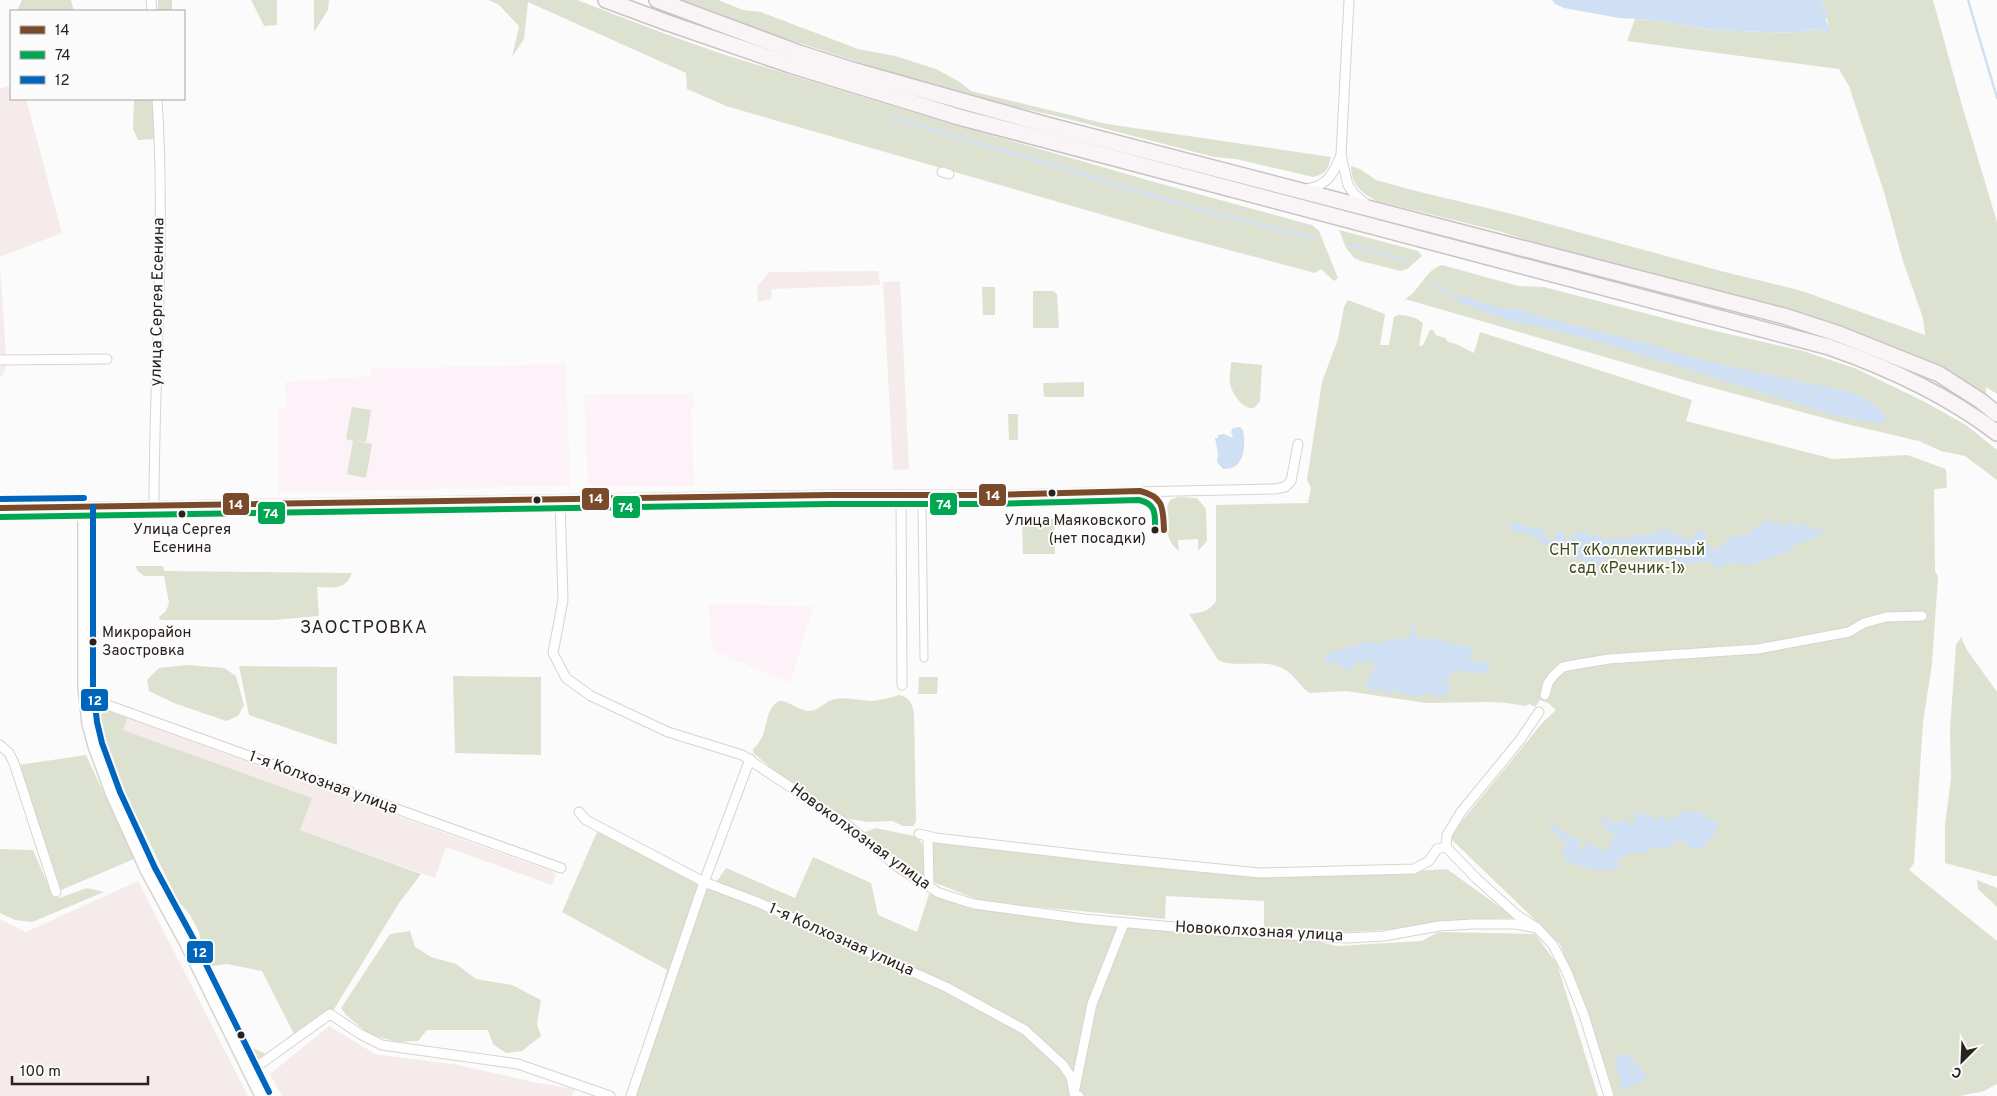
<svg xmlns="http://www.w3.org/2000/svg" width="1997" height="1096" font-family="Overpass,sans-serif">
  <style>
    .industrial { fill: #f4ebea }
    .education { fill: #fdf2f7 }
    .green { fill: #dde1d0 }
    .water { fill: #cfe0f5 }
    .lines { fill: none; stroke-linecap: round; stroke-linejoin: round }
    .stream { stroke: #cfe0f5; stroke-width: 2.5 }
    .pedestrian-casing { stroke: #d8d3d0; stroke-width: 9 }
    .minor-casing { stroke: #d8d3d0; stroke-width: 11 }
    .tertiary-casing { stroke: #d8d3d0; stroke-width: 14 }
    .primary-casing { stroke: #cac2c4; stroke-width: 18 }
    .pedestrian { stroke: #fefefe; stroke-width: 7 }
    .minor { stroke: #fefefe; stroke-width: 9 }
    .tertiary { stroke: #fefefe; stroke-width: 11 }
    .primary { stroke: #f9f5f6; stroke-width: 15 }
    .bus-1-casing { stroke: #fbfbfb; stroke-width: 10 }
    .bus-2-casing { stroke: #fbfbfb; stroke-width: 10 }
    .bus-3-casing { stroke: #fbfbfb; stroke-width: 10 }
    .bus-1 { stroke: #7a4b2a; stroke-width: 6 }
    .bus-2 { stroke: #00a651; stroke-width: 6 }
    .bus-3 { stroke: #0065bd; stroke-width: 6 }
    .bus-dot { fill: #2b221d; stroke: #fbfbfb; stroke-width: 2 }
    .labels { text-anchor: middle; dominant-baseline: central; stroke-width: 4; stroke-linejoin: round; paint-order: stroke }
    .bus-label { font-size: 15px; fill: #2b221d; stroke: #fbfbfb; text-anchor: end }
    .street-label { font-size: 16px; fill: #2b221d; stroke: #fbfbfb }
    .park-label { font-size: 16px; fill: #424b13; stroke: #fbfbfb }
    .neighbourhood-label { font-size: 18px; letter-spacing: 1px; fill: #2b221d; stroke: #fbfbfb }
    .line-badge { stroke: #fbfbfb; stroke-width: 2 }
    .badge-label { font-size: 14px; text-anchor: middle; font-weight: bold; fill: #fff }
  </style>
  <rect width="100%" height="100%" fill="#fbfbfb"/>
  <!-- industrial -->
  <g class="industrial">
    <polygon points="11,86 11,99 26,99 62,233 0,257 0,88"/>
    <polygon points="0,265 6,357 5,371 0,378"/>
    <polygon points="878,271 880,285 772,289 771,299 758,302 757,287 769,272"/>
    <polygon points="900,281 909,469 893,470 883,282"/>
    <polygon points="127,718 556,873 552,885 446,847 435,878 300,830 311,799 123,730"/>
    <polygon points="138,881 248,1096 0,1096 0,919 26,932"/>
    <polygon points="329,1026 375,1054 458,1065 533,1082 574,1089 572,1096 282,1096 270,1074"/>
  </g>
  <!-- education -->
  <g class="education">
    <polygon points="566,364 570,485 278,493 278,407 287,407 285,382 371,376 371,369"/>
    <polygon points="694,393 694,407 691,407 694,486 588,487 584,395"/>
    <polygon points="709,604 814,606 790,683 712,650"/>
  </g>
  <!-- green -->
  <g class="green">
    <polygon points="22,0 71,0 74,11 17,11"/>
    <rect x="158" y="0" width="14" height="11"/>
    <polygon points="251,0 277,0 277,25 264,26"/>
    <polygon points="314,0 329,0 328,10 314,32"/>
    <polygon points="488,0 577,0 663,33 722,54 932,118 1158,183 1304,223 1312,225 1319,231 1338,278 1334,281 1321,269 1315,273 1169,234 726,106 687,89 686,73 528,2 524,39 512,57 519,26 498,4"/>
    <path d="M682,0h36l25,10 18,2 97,37 37,7 41,13 24,13 11,9 136,33 224,33c-3,13 -5,17 -18,20l-77,-18 -22,-2 -150,-39 -111,-25 -172,-56z"/>
    <path d="M1823,0h110l28,102 36,120v172l-11,-7v8c-48,-29 -97,-52 -151,-69l-221,-58 -112,-36 -125,-31c-16,-8 -26,-17 -26,-35l9,3 16,11 36,10 104,25 205,56 81,20 123,44 -2,-17 -20,-57 -19,-69 -35,-106 -10,-17 -212,-28 8,-22 19,1 59,10 83,3 17,-4 16,4 -3,-21 -4,-6z"/>
    <polygon points="134,99 152,99 155,139 138,140 133,129"/>
    <polygon points="1339,230 1418,251 1422,256 1407,269 1401,271 1361,261 1354,258 1346,248"/>
    <path d="M1442,265l76,21 26,1 150,39 109,25 54,18 68,33 41,23 31,25v30l-32,-24 -24,-5 -22,-10 -73,-17 -155,-42 -286,-83c15,-8 20,-29 37,-34z"/>
    <polygon points="982,287 995,287 995,315 983,315"/>
    <polygon points="1033,291 1053,291 1057,294 1059,328 1033,328"/>
    <path d="M1348,300l37,14 -5,31h9l5,-28c7,-5 22,0 29,6l-4,23 4,-1 7,-15h3l3,5 9,3 3,4 8,2 18,9 6,-21 212,68 -6,21 147,38 74,-4 39,14 1,19 -13,1 1,81 3,7 -6,87 -9,58 -9,141 -5,7 88,71v143l-13,7 -24,5h-347l-5,-19 -48,-133 -111,-107 94,-115 13,-12 -8,-7 -8,-3 -5,7 -6,-3 -3,2 -19,-3 -18,-1 -63,1 -80,-12 -36,2c-12,-7 -15,-21 -33,-27 -18,-6 -45,2 -59,-6l-29,-46c12,-1 21,-3 27,-13v-96l92,-2 3,-15 -4,-8 15,-98 16,-43 6,-32z"/>
    <path d="M1231,362l31,3 -2,36 -6,7c-12,1 -22,-14 -24,-25 -1,-6 1,-14 1,-21z"/>
    <polygon points="1084,382 1084,397 1044,397 1043,383"/>
    <polygon points="352,407 371,410 366,442 354,441 372,444 366,478 347,474 353,441 346,439"/>
    <polygon points="1008,414 1018,414 1018,440 1009,440"/>
    <path d="M1178,497l19,1 9,11 1,32 -9,10v-12l-20,1 1,11c-14,-9 -17,-37 -9,-51z"/>
    <polygon points="1054,519 1055,554 1023,554 1022,519"/>
    <path d="M136,566h27l1,5 188,2c-6,18 -20,14 -35,14l2,29 -45,4h-112l-4,-2 8,-7 3,-8 -5,-27h-20l-7,-6z"/>
    <polygon points="1961,637 1967,650 1997,692 1997,876 1994,876 1945,863 1945,825 1951,778 1950,729 1956,645"/>
    <polygon points="187,665 224,668 236,676 244,705 238,716 226,721 174,703 149,691 147,680 159,668"/>
    <polygon points="239,666 337,667 337,745 249,715"/>
    <polygon points="453,676 541,677 541,755 455,753"/>
    <polygon points="919,677 938,677 937,694 918,694"/>
    <path d="M899,695c10,2 13,8 15,18l2,109 -3,4h-10l-11,-5 -24,1 -24,-4 -73,-44 -4,-10 -13,-10 -1,-5c18,-15 9,-39 26,-48 10,-1 18,9 29,10 9,0 14,-6 21,-10 14,-6 29,0 43,0 9,-1 18,-3 27,-6z"/>
    <polygon points="106,709 127,718 123,730 312,798 300,830 421,874 399,903 333,1011 326,1011 294,1034 262,971 227,964 212,966 202,945 199,932 190,915 178,901 118,778 113,767 114,761 103,747 99,717"/>
    <polygon points="86,755 134,859 61,890 19,765"/>
    <polygon points="876,828 914,836 920,840 924,848 924,875 922,875 866,836 865,832"/>
    <polygon points="597,832 715,884 726,868 795,898 813,857 871,883 878,915 917,932 929,894 965,906 1115,927 1307,939 1337,946 1422,941 1438,932 1535,934 1557,964 1598,1096 632,1096 667,970 562,912"/>
    <polygon points="931,841 1247,874 1336,876 1447,869 1515,918 1437,921 1417,928 1332,933 1308,930 1264,928 1264,901 1166,896 1165,919 984,902 933,882"/>
    <polygon points="0,849 33,850 52,894 59,898 87,888 104,892 32,922 15,920 0,913"/>
    <polygon points="1977,880 1997,888 1997,907 1978,889"/>
    <polygon points="410,931 415,947 431,957 456,964 476,979 512,985 541,1000 537,1024 541,1036 522,1051 506,1053 493,1044 488,1030 427,1030 418,1041 397,1042 369,1034 346,1015 341,1008 390,934"/>
    <polygon points="217,988 253,1048 268,1055 258,1061 248,1057 214,989"/>
  </g>
  <!-- water -->
  <g class="water">
    <polygon points="1552,0 1823,0 1822,6 1828,13 1826,20 1830,33 1813,29 1796,33 1713,30 1654,20 1619,18 1564,8 1555,4"/>
    <polygon points="1466,297 1496,307 1516,309 1549,319 1646,343 1677,353 1733,367 1852,392 1877,406 1887,420 1878,424 1830,414 1600,342 1546,328 1514,322 1458,302 1461,299"/>
    <path d="M1233,428l7,-1 3,3c3,16 2,40 -20,39l-6,-7 1,-8 -3,-16h3v-3l6,-1 9,4 -2,-6z"/>
    <path d="M1772,518l2,8 3,-1 1,-5 3,1 -1,2 4,4 3,-4h5l3,1 1,6 6,-8 13,9 5,-3 4,2c-4,8 -17,13 -27,13l-1,3 -2,-2 -2,2 3,3 -44,16 -23,-2c-5,3 -8,8 -15,4v-3l-14,-3 -5,4 -3,-4 -1,3 -7,-2 1,4 -12,-7 -1,4c-8,-4 -20,-6 -28,-1v-3l-11,-6 -24,4 -10,7 -7,3 -22,-1 19,-4 -6,-6 1,3c-5,1 -13,-3 -15,-8l9,2 -4,-7 -12,3 -1,4 -1,-10 -10,5 -22,-15h-13l-3,-6 -5,-4 4,-1 4,2v-2l2,-1c9,6 18,9 27,6l2,3 -2,7 10,3 3,-3v-5l5,1 -1,-4 5,4v6l1,2 8,-5 1,-6 8,3 1,-8 1,8 2,-1v2l6,2 6,-1c4,5 14,6 19,3l5,2 5,-3 2,1 2,-3 9,-1 1,2 25,-7 6,6 5,-1 5,5 7,1 8,-9h8c-3,11 2,18 13,18l9,-9 -1,-4 7,2 5,-3 9,1v-3l6,-3 1,-4 6,1 -1,-4 6,-1z"/>
    <path d="M1412,624l3,3 2,11 4,-1 3,1 -1,3 2,-2 4,2 4,-5 13,7h9l3,2 16,2 -4,11 5,4h14l1,6c-10,10 -22,4 -34,2l-9,10 3,8 -3,7 -16,1 -3,-4 -12,5 -21,-6 -9,3 -6,-6 -4,4c-23,-11 3,-13 -2,-30l-11,-3 5,8 -9,-5h-4l-2,8 -12,-2 -7,-6 -7,4 -2,-8 10,-9 6,2 4,-4h7l13,-5 17,2 7,-6 4,1 3,-5 1,5 5,1 9,-4z"/>
    <polygon points="1637,810 1639,818 1642,813 1646,811 1652,818 1658,820 1658,818 1663,816 1668,822 1670,821 1669,817 1673,817 1675,820 1681,813 1687,811 1704,813 1706,819 1717,820 1720,823 1717,825 1715,834 1703,848 1690,849 1685,843 1680,840 1667,848 1650,848 1651,850 1647,850 1648,852 1625,854 1625,857 1619,857 1617,861 1622,867 1616,867 1611,870 1595,870 1567,862 1562,851 1569,841 1561,841 1556,832 1551,830 1549,827 1553,824 1565,834 1582,840 1578,845 1581,850 1586,848 1585,844 1588,841 1599,851 1603,849 1605,851 1607,850 1612,842 1614,834 1604,829 1605,825 1601,820 1602,817 1600,815 1614,823 1617,821 1620,824 1631,814 1627,824 1632,825 1635,821 1634,813"/>
    <polygon points="1620,1053 1632,1058 1646,1075 1643,1083 1632,1085 1625,1090 1619,1089 1621,1081 1615,1062"/>
  </g>
  <g class="lines">
    <!-- stream -->
    <g class="stream">
      <polyline points="1968,0 1997,98"/>
      <polyline points="890,117 1201,210 1315,238"/>
      <polyline points="1348,244 1408,261"/>
      <polyline points="1434,283 1450,294 1461,299"/>
    </g>
    <defs>
      <polyline id="pedestrian" points="922,506 924,658"/>
      <g id="minor">
        <polyline points="151,0 152,11"/>
        <polyline points="1349,0 1341,155 1348,185 1354,194 1366,204"/>
        <polyline points="942,172 949,174"/>
        <path d="M1307,189c20,-3 27,-16 34,-34"/>
        <polyline points="0,360 107,359"/>
        <polyline points="901,495 902,685"/>
        <polyline points="560,500 563,600 553,653 566,678 591,696 668,732 742,755 846,824 898,867 939,893 974,904 1084,919 1230,932 1348,938 1384,936 1439,926 1472,924 1515,924 1537,928"/>
        <path d="M154,505c0,-136 12,-271 3,-406"/>
        <polyline points="84,507 829,495 989,495 1275,489 1285,487 1291,481 1298,444"/>
        <polyline points="1545,695 1548,683 1553,676 1563,667 1573,665 1609,659 1758,649 1849,632 1864,623 1886,617 1922,616"/>
        <polyline points="85,697 561,868"/>
        <polyline points="1539,712 1520,740 1461,812 1447,835 1446,847 1477,879 1517,915 1537,928 1553,945 1566,970 1584,1015 1609,1096"/>
        <polyline points="0,745 9,753 14,763 56,892"/>
        <polyline points="579,812 586,820 704,882 757,902 946,987 1025,1030 1063,1065 1071,1077 1074,1093 1079,1096"/>
        <polyline points="919,834 936,838 1108,858 1260,873 1414,869 1429,861 1437,849 1446,847"/>
        <polyline points="928,836 929,887"/>
        <polyline points="249,1072 330,1014 360,1034 382,1045 518,1064 610,1096"/>
        <polyline points="1075,1088 1092,1004 1124,923"/>
        <polyline points="631,1096 704,882 750,759"/>
      </g>
      <polyline id="tertiary" points="0,508 84,507 84,687 88,724 94,746 112,795 147,872 186,944 261,1096"/>
      <g id="primary">
        <path d="M606,0l62,23 122,42 169,52 870,230c60,21 117,47 168,86"/>
        <polyline points="657,0 799,53 852,70 1047,125 1784,316 1839,334 1939,374 1981,401 1997,414"/>
      </g>
    </defs>
    <!-- pedestrian casing -->
    <use href="#pedestrian" class="pedestrian-casing"/>
    <!-- minor casing -->
    <use href="#minor" class="minor-casing"/>
    <!-- tertiary casing -->
    <use href="#tertiary" class="tertiary-casing"/>
    <!-- primary casing -->
    <use href="#primary" class="primary-casing"/>
    <!-- pedestrian -->
    <use href="#pedestrian" class="pedestrian"/>
    <!-- minor -->
    <use href="#minor" class="minor"/>
    <!-- tertiary -->
    <use href="#tertiary" class="tertiary"/>
    <!-- primary -->
    <use href="#primary" class="primary"/>
    <defs>
      <path id="bus-1" d="M0,508l829,-13h160l151,-4c24,6 23,17 24,39"/>
      <path id="bus-2" d="M0,517l829,-13h160l150,-4c18,4 16,15 16,30"/>
      <g id="bus-3">
        <polyline points="0,499 84,498"/>
        <polyline points="93,507 93,687 97,722 102,743 120,792 155,868 194,940 269,1092"/>
      </g>
    </defs>
    <!-- bus-1 casing -->
    <use href="#bus-1" class="bus-1-casing"/>
    <!-- bus-2 casing -->
    <use href="#bus-2" class="bus-2-casing"/>
    <!-- bus-3 casing -->
    <use href="#bus-3" class="bus-3-casing"/>
    <!-- bus-1 -->
    <use href="#bus-1" class="bus-1"/>
    <!-- bus-2 -->
    <use href="#bus-2" class="bus-2"/>
    <!-- bus-3 -->
    <use href="#bus-3" class="bus-3"/>
  </g>
  <!-- markers -->
  <g class="bus-dot">
    <circle cx="1052" cy="493" r="4.5"/>
    <circle cx="537" cy="500" r="4.5"/>
    <circle cx="182" cy="514" r="4.5"/>
    <circle cx="1155" cy="530" r="4.5"/>
    <circle cx="93" cy="642" r="4.5"/>
    <circle cx="241" cy="1035" r="4.5"/>
  </g>
  <g class="labels">
    <!-- bus labels -->
    <g class="bus-label">
      <text x="1146" y="521">Улица Маяковского<tspan x="1146" dy="18">(нет посадки)</tspan></text>
      <text x="182" y="530" text-anchor="middle">Улица Сергея<tspan x="182" dy="18">Есенина</tspan></text>
      <text x="102" y="633" text-anchor="start">Микрорайон<tspan x="102" dy="18">Заостровка</tspan></text>
    </g>
    <!-- street labels -->
    <g class="street-label">
      <text transform="translate(158 302) rotate(-89)">улица Сергея Есенина</text>
      <text transform="translate(323 783) rotate(20)">1-я Колхозная улица</text>
      <text transform="translate(860 837) rotate(36)">Новоколхозная улица</text>
      <text transform="translate(1259 932) rotate(3)">Новоколхозная улица</text>
      <text transform="translate(841 940) rotate(24)">1-я Колхозная улица</text>
    </g>
    <!-- park labels -->
    <g class="park-label">
      <text x="1627" y="551">СНТ «Коллективный<tspan x="1627" dy="18">сад «Речник-1»</tspan></text>
    </g>
    <!-- neighbourhood labels -->
    <g class="neighbourhood-label">
      <text x="364" y="628">ЗАОСТРОВКА</text>
    </g>
  </g>
  <g class="line-badge">
    <rect x="978" y="483" width="29" height="24" rx="5" fill="#7a4b2a"/>
    <rect x="581" y="487" width="29" height="24" rx="5" fill="#7a4b2a"/>
    <rect x="929" y="492" width="29" height="24" rx="5" fill="#00a651"/>
    <rect x="222" y="492" width="28" height="24" rx="5" fill="#7a4b2a"/>
    <rect x="612" y="495" width="29" height="24" rx="5" fill="#00a651"/>
    <rect x="257" y="501" width="29" height="24" rx="5" fill="#00a651"/>
    <rect x="80" y="688" width="29" height="24" rx="5" fill="#0065bd"/>
    <rect x="186" y="940" width="28" height="24" rx="5" fill="#0065bd"/>
  </g>
  <g class="badge-label">
    <text x="993" y="500">14</text>
    <text x="596" y="503">14</text>
    <text x="944" y="509">74</text>
    <text x="236" y="509">14</text>
    <text x="626" y="512">74</text>
    <text x="271" y="518">74</text>
    <text x="95" y="705">12</text>
    <text x="200" y="957">12</text>
  </g>
  <!-- legend -->
  <rect x="10" y="10" width="175" height="90" fill="#fbfbfb" stroke="#a8a4a2"/>
  <rect x="20" y="26" width="25" height="8" fill="#7a4b2a" stroke="#a8a4a2"/>
  <text x="55" y="35" font-size="15" fill="#2b221d">14</text>
  <rect x="20" y="51" width="25" height="8" fill="#00a651" stroke="#a8a4a2"/>
  <text x="55" y="60" font-size="15" fill="#2b221d">74</text>
  <rect x="20" y="76" width="25" height="8" fill="#0065bd" stroke="#a8a4a2"/>
  <text x="55" y="85" font-size="15" fill="#2b221d">12</text>
  <!-- north arrow -->
  <g transform="translate(1962 1061) rotate(204)" stroke="#fbfbfb" stroke-width="4" paint-order="stroke">
  <path d="M0-4L9 19L0 12L-9 19Z" fill="#2b221d"/>
  <text y="-8" font-size="14" font-weight="bold" text-anchor="middle" fill="#2b221d">С</text>
  </g>
  <!-- scale -->
  <path d="M12 1076v8h136v-8" fill="none" stroke="#2b221d" stroke-width="2.5"/>
  <text x="20" y="1076" font-size="15" fill="#2b221d" stroke="#fbfbfb" stroke-width="4" paint-order="stroke">100 m</text>
</svg>
